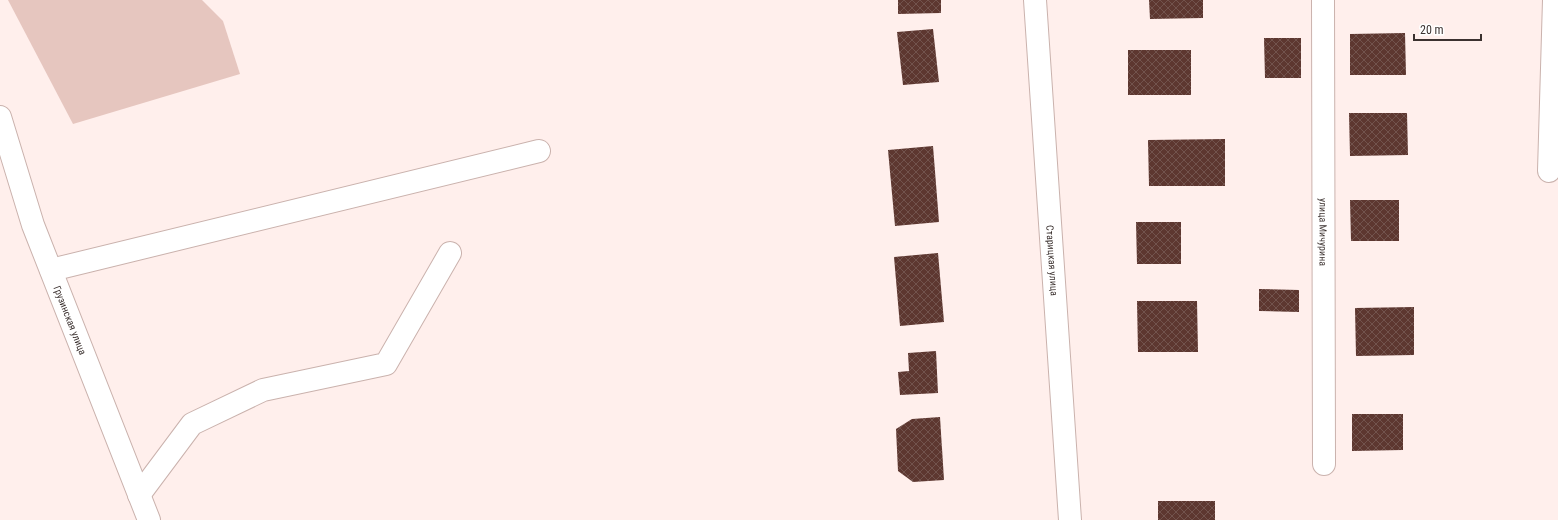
<svg xmlns="http://www.w3.org/2000/svg" width="1558" height="520" font-family="'Roboto Condensed',sans-serif">
  <style>
    .green { fill: #e6c6bf }
    .building { fill: url(#building-cross-hatch) }
    .lines { fill: none; stroke-linecap: round; stroke-linejoin: round }
    .minor-casing { stroke: #cab2ad; stroke-width: 24 }
    .major-casing { stroke: #cab2ad; stroke-width: 24 }
    .minor { stroke: #fff; stroke-width: 22 }
    .major { stroke: #fff; stroke-width: 22 }
    .labels { text-anchor: middle; dominant-baseline: central; stroke-width: 4; stroke-linejoin: round; paint-order: stroke }
    .street-label { font-size: 10px; fill: #3b312f; stroke: #fff }
  </style>
  <defs>
    <pattern id="building-cross-hatch" width="8" height="8" patternUnits="userSpaceOnUse"><rect width="8" height="8" fill="#5d3730"/><path d="M0 0l8 8M0 8l8-8" fill="none" stroke="#72534d"/></pattern>
  </defs>
  <rect width="100%" height="100%" fill="#ffefec"/>
  <!-- green -->
  <polygon class="green" points="8,0 202,0 223,21 240,74 73,124"/>
  <!-- building -->
  <g class="building">
    <polygon points="898,0 941,0 941,13 898,14"/>
    <polygon points="1149,0 1203,0 1203,18 1150,19"/>
    <polygon points="933,29 939,82 903,85 897,32"/>
    <polygon points="1405,33 1406,75 1350,75 1350,34"/>
    <polygon points="1264,38 1301,38 1301,78 1265,78"/>
    <rect x="1128" y="50" width="63" height="45"/>
    <polygon points="1349,113 1407,113 1408,155 1350,156"/>
    <polygon points="1225,139 1225,186 1149,186 1148,140"/>
    <polygon points="933,146 939,222 895,226 888,150"/>
    <polygon points="1350,200 1399,200 1399,241 1351,241"/>
    <polygon points="1136,222 1181,222 1181,264 1137,264"/>
    <polygon points="938,253 944,322 900,326 894,257"/>
    <polygon points="1259,289 1299,290 1299,312 1259,311"/>
    <polygon points="1137,301 1197,301 1198,352 1138,352"/>
    <polygon points="1414,307 1414,355 1356,356 1355,308"/>
    <polygon points="936,351 938,393 900,395 898,372 909,371 908,353"/>
    <polygon points="1352,414 1403,414 1403,450 1352,451"/>
    <polygon points="940,417 944,480 913,482 898,471 896,429 912,419"/>
    <rect x="1158" y="501" width="57" height="19"/>
  </g>
  <g class="lines">
    <defs>
      <g id="minor">
        <path id="s1" d="M1323,0l1,464"/>
        <path id="s2" d="M0,117l33,108 116,295"/>
        <polyline points="1549,171 1554,0"/>
        <polyline points="51,270 539,151"/>
        <polyline points="139,495 192,424 263,390 386,364 450,253"/>
      </g>
      <g id="major">
        <path id="s3" d="M1035,0l35,520"/>
      </g>
    </defs>
    <!-- minor casing -->
    <use href="#minor" class="minor-casing"/>
    <!-- major casing -->
    <use href="#major" class="major-casing"/>
    <!-- minor -->
    <use href="#minor" class="minor"/>
    <!-- major -->
    <use href="#major" class="major"/>
  </g>
  <g class="labels">
    <!-- street labels -->
    <g class="street-label">
      <text stroke="none"><textPath href="#s1" startOffset="232">улица Мичурина</textPath></text>
      <text stroke="none"><textPath href="#s3" startOffset="261">Старицкая улица</textPath></text>
      <text stroke="none"><textPath href="#s2" startOffset="215">Грузинская улица</textPath></text>
    </g>
  </g>
  <!-- scale -->
  <path d="M1414 34v6h67v-6" fill="none" stroke="#3b312f" stroke-width="2"/>
  <text x="1420" y="34" font-size="12" fill="#3b312f" stroke="#ffffff" stroke-width="3" paint-order="stroke">20 m</text>
</svg>
